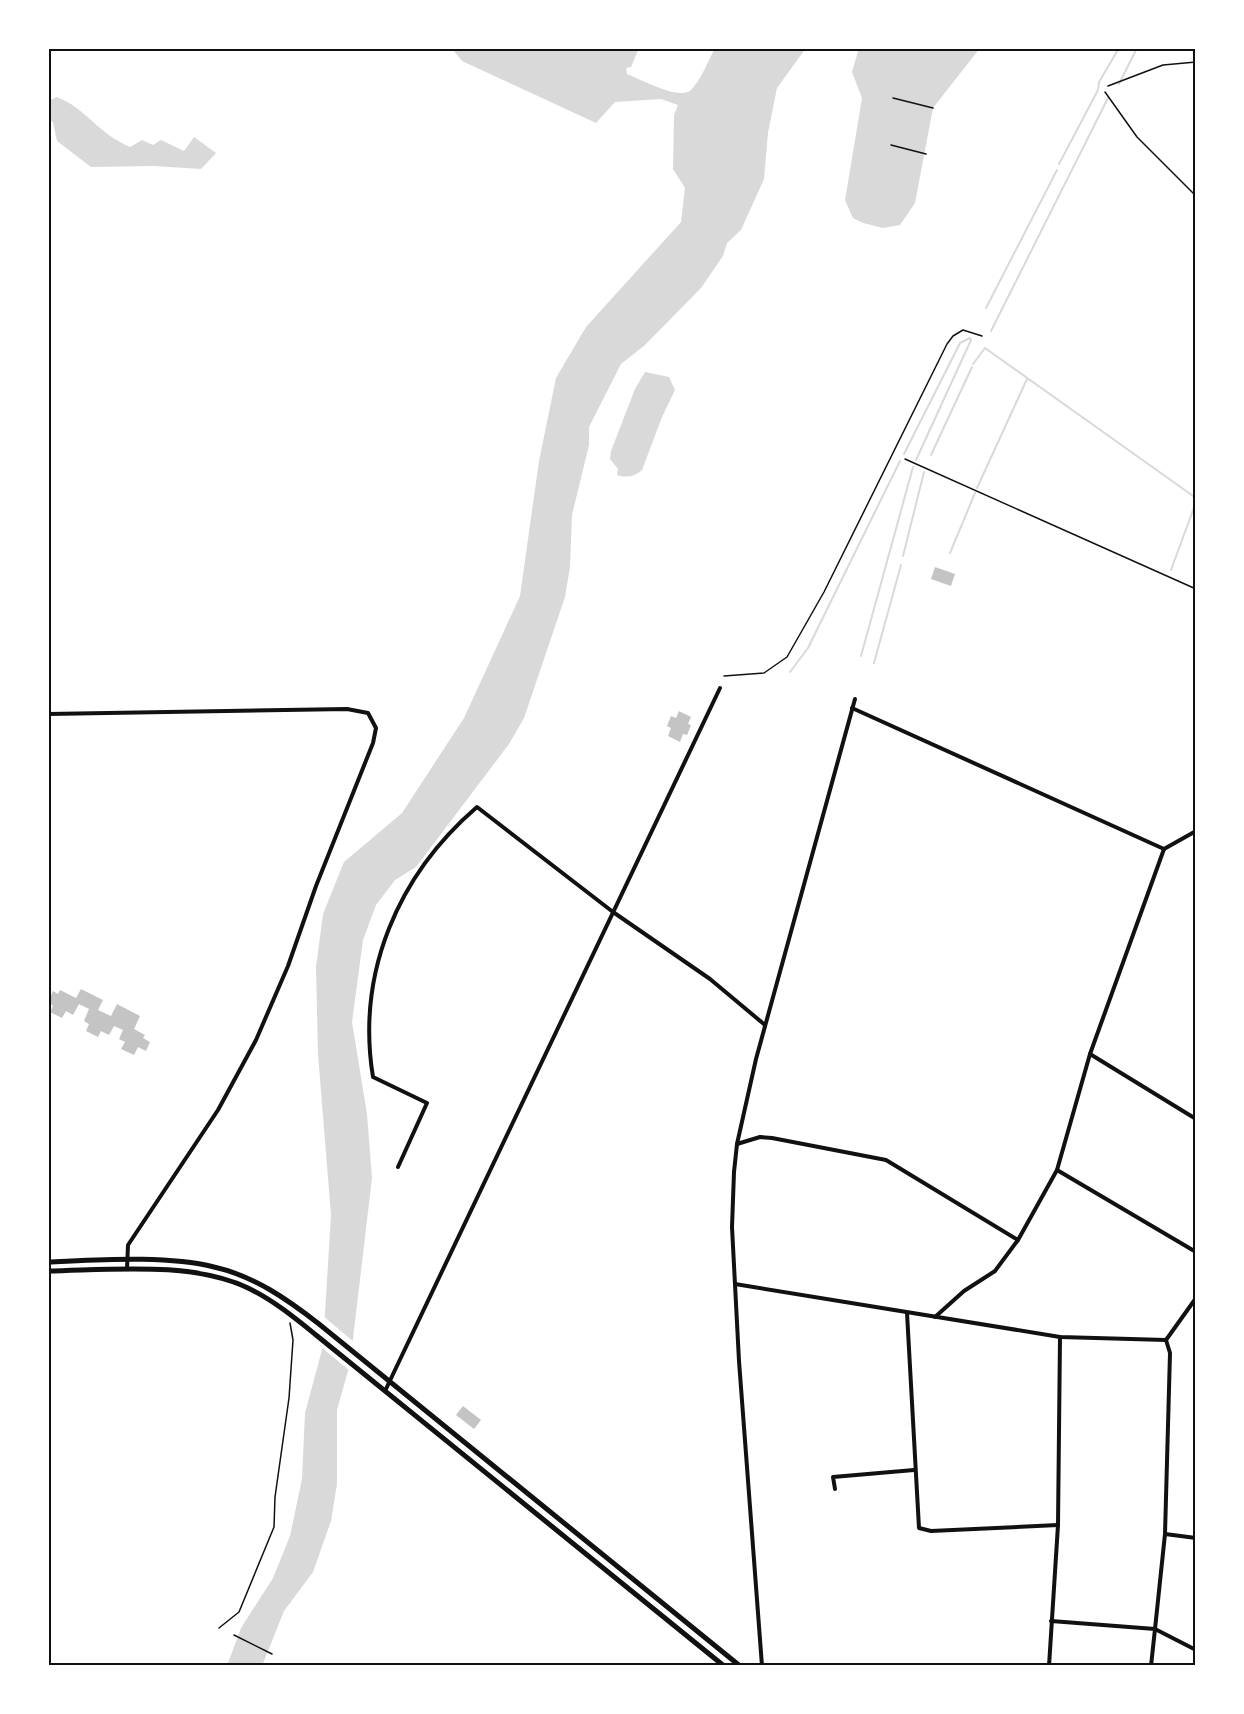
<svg xmlns="http://www.w3.org/2000/svg" width="1244" height="1714" font-family="'PT Sans',sans-serif">
  <style>
    .water { fill: #d9d9d9 }
    .pier { fill: #fff }
    .lines { fill: none; stroke-linecap: round; stroke-linejoin: round }
    .stream { stroke: #d9d9d9; stroke-width: 2 }
    .building { fill: #c4c4c4 }
    .path { stroke: #111; stroke-width: 1.5 }
    .minor { stroke: #111; stroke-width: 4 }
    .secondary { stroke: #111; stroke-width: 5 }
    .neatline { fill: none; stroke: #111; stroke-width: 2 }
  </style>
  <rect width="100%" height="100%" fill="#fff"/>
  <!-- water -->
  <g class="water">
    <path d="M455,48h184l-8,19 -5,1 1,6c13,5 53,27 64,16 10,-10 17,-29 24,-42h91l-29,40 -9,45 -4,46 -23,51 -14,13 -4,13 -22,32 -56,57 -24,19 -32,63v18l-17,70 -2,52 -5,30 -41,121 -15,26 -93,123 -21,13 -19,25 -13,35 -11,82 15,92 5,64 -22,186 -13,46v74l-6,37 -18,51 -29,39 -22,55h-35l14,-38 32,-50 17,-42 12,-57 3,-66 18,-67 8,-131 -13,-161 -2,-87 7,-53 21,-52 58,-49 62,-95 56,-122 19,-135 17,-83 30,-51 95,-105 4,-34 -12,-19 1,-54 4,-10 -17,-6 -46,3 -19,21 -134,-62 -8,-10z"/>
    <polygon points="859,48 980,48 933,108 915,203 900,225 883,228 863,223 853,218 845,200 862,98 852,72"/>
    <path d="M57,97c30,12 40,36 73,50l12,-7 11,5 8,-5 23,11 10,-14 22,16 -15,16 -47,-3 -63,1 -34,-26 -4,-19 -5,-3v-18z"/>
    <path d="M645,372l24,5 6,13 -13,27 -20,53c-8,7 -15,8 -25,5l1,-6 -8,-10 1,-8 24,-62z"/>
  </g>
  <!-- pier -->
  <polygon class="pier" points="322,1315 355,1343 351,1372 320,1346"/>
  <g class="lines">
    <!-- stream -->
    <g class="stream">
      <polyline points="1119,84 1137,48"/>
      <polyline points="1059,164 1098,90 1099,82 1119,48"/>
      <polyline points="986,308 1057,170"/>
      <polyline points="991,331 1108,98"/>
      <polyline points="973,364 985,348 1196,498"/>
      <polyline points="904,454 960,343 970,338 971,340 916,460"/>
      <polyline points="931,455 972,367"/>
      <polyline points="977,488 1027,379"/>
      <polyline points="950,553 975,493"/>
      <polyline points="903,556 924,472"/>
      <polyline points="1171,570 1196,502"/>
      <polyline points="861,656 913,467"/>
      <polyline points="874,663 901,565"/>
      <polyline points="790,672 808,648 900,461"/>
    </g>
  </g>
  <!-- building -->
  <g class="building">
    <polygon points="935,567 955,574 951,586 931,579"/>
    <polygon points="679,711 691,717 688,724 691,725 687,735 683,734 680,742 668,736 671,728 667,726 671,716 676,718"/>
    <polygon points="81,989 103,1000 98,1010 111,1016 117,1004 140,1016 134,1029 145,1035 143,1038 150,1042 146,1051 138,1047 134,1055 121,1049 125,1042 119,1039 123,1030 114,1026 109,1035 101,1031 98,1037 86,1031 89,1024 84,1021 89,1009 79,1004 73,1015 66,1011 62,1018 50,1012 53,1006 48,1001 53,991 58,994 60,990 76,998"/>
    <polygon points="463,1406 481,1420 474,1429 456,1415"/>
  </g>
  <g class="lines">
    <!-- path -->
    <g class="path">
      <polyline points="1108,86 1163,65 1196,62"/>
      <polyline points="1105,92 1137,137 1196,196"/>
      <polyline points="893,98 933,108"/>
      <polyline points="891,145 926,154"/>
      <polyline points="905,459 1196,589"/>
      <polyline points="724,676 764,673 787,657 824,592 947,344 953,336 963,330 982,336"/>
      <polyline points="219,1628 239,1612 274,1527 275,1497 289,1398 293,1340 290,1323"/>
      <polyline points="234,1635 272,1654"/>
    </g>
    <!-- minor -->
    <g class="minor">
      <polyline points="852,708 1164,849"/>
      <polyline points="48,714 347,709 368,713 376,728 373,743 316,886 288,966 256,1040 218,1110 128,1245 127,1269"/>
      <polyline points="1164,849 1196,831"/>
      <polyline points="1090,1054 1196,1119"/>
      <polyline points="737,1144 760,1137 772,1138 886,1160 1018,1240"/>
      <path d="M398,1167l29,-64 -54,-26c-17,-104 25,-202 104,-270l136,105 97,67 55,46"/>
      <polyline points="1057,1170 1196,1252"/>
      <polyline points="735,1284 1060,1337 1166,1340"/>
      <polyline points="1196,1298 1166,1340 1170,1353 1165,1534 1155,1629 1196,1650"/>
      <polyline points="907,1313 919,1528 931,1531 1058,1525"/>
      <polyline points="935,1317 964,1291 995,1271 1018,1240 1057,1170 1090,1054 1164,849"/>
      <polyline points="385,1391 720,688"/>
      <polyline points="835,1489 833,1477 914,1470"/>
      <polyline points="1165,1534 1196,1538"/>
      <polyline points="1051,1621 1155,1629 1151,1666"/>
      <polyline points="762,1666 739,1361 732,1227 734,1172 737,1144 756,1059 855,699"/>
      <polyline points="1049,1666 1058,1525 1060,1337"/>
    </g>
    <!-- secondary -->
    <g class="secondary">
      <path d="M48,1262c50,-2 118,-7 166,5 40,9 73,32 105,57l421,342"/>
      <path d="M48,1271c62,-1 143,-10 200,17 25,12 47,30 68,47l408,331"/>
    </g>
  </g>
  <!-- border -->
  <rect width="1244" height="1714" fill="none" stroke="#ffffff" stroke-width="99"/>
  <rect x="50" y="50" width="1144" height="1614" class="neatline"/>
</svg>
